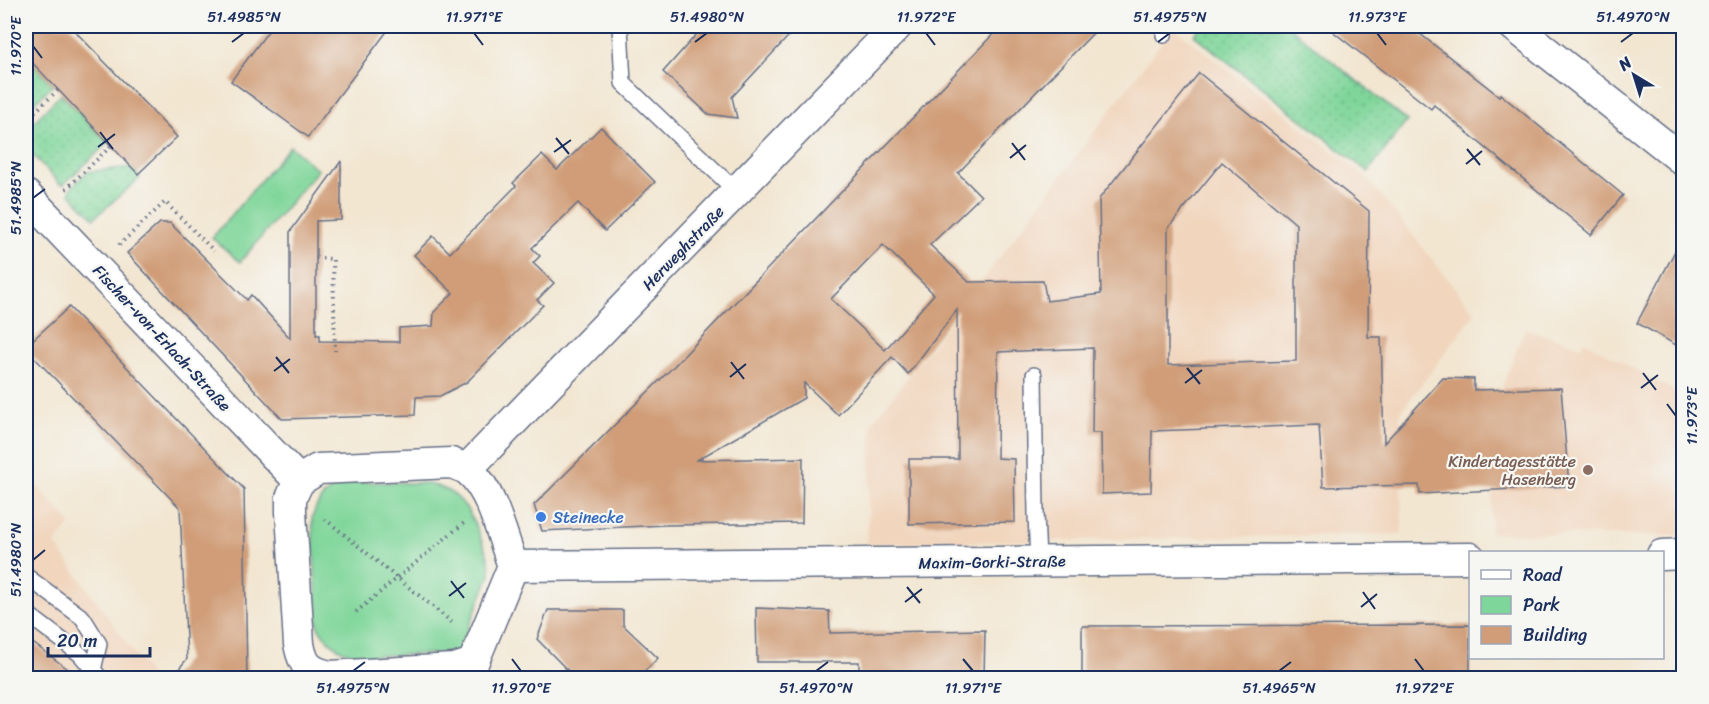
<svg xmlns="http://www.w3.org/2000/svg" width="1709" height="704" font-family="Sriracha,sans-serif">
  <style>
    .built { fill: #f1d5bd }
    .grass { fill: url(#grass-dots); stroke: #4d827c; stroke-width: 1.5 }
    .park { fill: #7fd69a; stroke: #4d827c; stroke-width: 1.5 }
    .building { fill: #d09d78; fill-rule: evenodd }
    .lines { fill: none; stroke-linecap: round; stroke-linejoin: round }
    .service-casing { stroke: #666f86; stroke-width: 18 }
    .minor-casing { stroke: #666f86; stroke-width: 33 }
    .path { stroke: #666f86; stroke-width: 4; stroke-dasharray: 1.5 4.5; stroke-linecap: butt }
    .service { stroke: #fff; stroke-width: 15 }
    .minor { stroke: #fff; stroke-width: 30 }
    .ticks { fill: none; stroke: #1b2f5e; stroke-width: 2 }
    .education-dot { fill: #8d6e63; stroke: #f6f6f2; stroke-width: 2 }
    .shop-dot { fill: #3f7fe0; stroke: #f6f6f2; stroke-width: 2 }
    .labels { text-anchor: middle; dominant-baseline: central; stroke-width: 4.5; stroke-linejoin: round; paint-order: stroke }
    .street-label { font-size: 16px; fill: #1b2f5e; stroke: #f6f6f2 }
    .education-label { font-size: 16px; fill: #785e54; stroke: #f6f6f2; text-anchor: end }
    .shop-label { font-size: 16px; fill: #366cbe; stroke: #f6f6f2; text-anchor: start }
    .neatline { fill: none; stroke: #1b2f5e; stroke-width: 2 }
    .ticks-label { font-size: 15px; text-anchor: middle; fill: #1b2f5e }
  </style>
  <defs>
    <pattern id="grass-dots" width="8" height="8" patternUnits="userSpaceOnUse" patternTransform="scale(1.5)"><rect width="8" height="8" fill="#7fd69a"/><path d="M2 2h.1M6 6h.1" fill="none" stroke="#6db887" stroke-width="1.8" stroke-linecap="round"/></pattern>
  </defs>
  <rect width="100%" height="100%" fill="#f6f6f2"/>
  <filter id="ink" filterUnits="userSpaceOnUse"><feTurbulence type="fractalNoise" baseFrequency=".0167" numOctaves="2"/><feDisplacementMap in="SourceGraphic" scale="12" xChannelSelector="R" yChannelSelector="G"/><feConvolveMatrix kernelMatrix="1 2 1 2 8 2 1 2 1" color-interpolation-filters="sRGB"/></filter>
  <filter id="wash" filterUnits="userSpaceOnUse"><feTurbulence type="fractalNoise" baseFrequency=".008" numOctaves="4" result="noise"/><feDisplacementMap in="SourceGraphic" scale="24" xChannelSelector="R" yChannelSelector="G"/><feGaussianBlur stdDeviation="1.35" result="paint"/><feColorMatrix in="noise" values="0 0 0 0 0 0 0 0 0 0 0 0 0 0 0 0 0 1.4 0 .05"/><feComposite in="paint" operator="in"/></filter>
  <g filter="url(#wash)">
    <rect width="100%" height="100%" fill="#f2e6d1"/>
    <!-- built -->
    <g class="built">
      <polygon points="1173,27 1368,179 1475,313 1400,413 1402,534 867,544 872,423 970,297"/>
      <polygon points="1525,329 1581,346 1584,341 1683,396 1683,536 1491,533 1494,407"/>
      <polygon points="26,474 71,524 55,544 152,678 26,678"/>
    </g>
    <!-- grass -->
    <g class="grass">
      <polygon points="1201,26 1288,26 1407,121 1368,172 1194,35"/>
      <polygon points="26,56 53,85 26,111"/>
      <polygon points="61,94 108,143 64,184 60,184 26,148 26,130"/>
      <polygon points="131,167 140,178 94,218 70,194 70,189 87,172"/>
    </g>
    <!-- park -->
    <g class="park">
      <polygon points="290,146 318,170 240,262 212,238"/>
      <path d="M421,483c38,4 47,24 60,56 5,12 10,22 9,36l-32,78 -94,3c-21,-2 -35,-11 -46,-29l-6,-109c4,-13 10,-24 22,-30 18,-9 66,-5 87,-5z"/>
    </g>
    <g id="blocks">
      <!-- building -->
      <g class="building">
        <polygon points="26,26 70,26 177,137 138,174 26,56"/>
        <polygon points="272,26 391,26 308,137 231,81"/>
        <polygon points="704,26 798,26 732,97 737,118 708,114 663,72"/>
        <path d="M1001,26h99l-142,147 23,23 -51,49 39,37 74,-1 4,20 54,-7 -2,-95 100,-126 170,138 -1,126h13l3,106 59,-65 31,1v11l87,-2 8,98 -149,8 -1,-9 -96,2 -4,-62 -167,6 -1,61 -49,2 -1,-61h-9l1,-85 -95,4 -1,106 17,1 1,63 -106,2v-65h49l-1,-149 -49,64 -16,-17 -54,58 -34,-32v15l-107,62 106,-2 -1,65 -136,2 -124,6 -8,-26 140,-139zM1222,162l74,62v137l-128,4v-137zM883,245l51,49 -49,56 -54,-51z"/>
        <polygon points="1326,26 1410,26 1499,96 1500,94 1623,195 1591,235 1434,105 1431,109"/>
        <polygon points="601,127 655,182 605,231 578,203 532,248 540,256 533,263 554,283 537,300 543,305 467,382 440,396 416,397 415,415 282,419 127,253 160,223 170,223 247,300 251,295 290,338 290,232 341,161 341,220 316,221 316,335 320,335 320,341 399,342 399,328 433,326 434,312 453,293 414,255 433,236 450,253 516,186 513,183 542,155 557,170"/>
        <polygon points="1683,236 1683,349 1637,323"/>
        <polygon points="69,307 244,489 247,678 171,678 187,659 180,508 26,349 26,346"/>
        <polygon points="756,608 829,611 830,633 985,630 984,678 859,678 859,662 757,662"/>
        <polygon points="548,610 623,610 623,625 658,658 638,678 575,678 537,639"/>
        <polygon points="1470,625 1470,678 1082,678 1082,626"/>
        <polygon points="26,638 80,678 26,678"/>
      </g>
    </g>
  </g>
  <g filter="url(#ink)">
    <use href="#blocks" fill-opacity="0" stroke="#666f86" stroke-width="1.5"/>
    <g class="lines">
      <defs>
        <g id="service">
          <polyline points="620,26 623,83 737,192"/>
          <polyline points="1164,35 1166,26"/>
          <polyline points="1034,375 1036,514 1038,561"/>
          <polyline points="26,576 83,618 99,644 93,670"/>
          <polyline points="26,613 80,654 100,678"/>
        </g>
        <g id="minor">
          <polyline points="1514,26 1684,161"/>
          <polyline points="26,195 299,481"/>
          <path d="M451,463c6,2 13,4 18,8 23,19 34,68 44,95l-40,97 -18,6 -125,7c-22,-5 -27,-11 -31,-32l-8,-132v-14l8,-17 19,-12z"/>
          <polyline points="467,469 897,26"/>
          <polyline points="1662,555 1684,554"/>
          <polyline points="513,566 1470,558"/>
        </g>
      </defs>
      <!-- service casing -->
      <use href="#service" class="service-casing"/>
      <!-- minor casing -->
      <use href="#minor" class="minor-casing"/>
      <!-- path -->
      <g class="path">
        <polyline points="1414,28 1416,26"/>
        <polyline points="26,120 58,90"/>
        <polyline points="66,189 111,146"/>
        <polyline points="119,245 165,202 214,251"/>
        <polyline points="316,258 333,259 335,351"/>
        <polyline points="325,519 454,624"/>
        <polyline points="356,612 465,522"/>
      </g>
      <!-- service -->
      <use href="#service" class="service"/>
      <!-- minor -->
      <use href="#minor" class="minor"/>
    </g>
  </g>
  <!-- ticks -->
  <path class="ticks" d="M474,33l9,12M926,33l9,12M1377,33l9,12M232,42l12,-9M695,42l12,-9M1158,42l12,-9M1621,42l12,-9M33,46l9,12M100,132l13,17M556,138l13,16M1012,143l13,17M98,147l17,-13M1467,149l13,16M554,152l17,-12M1010,158l16,-13M1466,164l16,-13M33,198l12,-9M276,357l13,16M731,362l13,17M1187,368l13,16M274,371l16,-12M1643,373l13,17M730,377l16,-13M1185,383l17,-13M1641,388l17,-13M1667,404l9,12M33,560l12,-10M451,581l13,17M907,587l13,16M1363,592l12,17M449,596l17,-13M905,602l17,-13M1361,607l16,-13M512,659l9,12M963,659l10,12M1415,659l9,12M353,671l12,-9M816,671l12,-9M1279,671l12,-9"/>
  <!-- markers -->
  <circle class="education-dot" cx="1588" cy="470" r="6"/>
  <circle class="shop-dot" cx="541" cy="517" r="6"/>
  <g class="labels">
    <!-- street labels -->
    <g class="street-label">
      <text transform="translate(683 248) rotate(-46)">Herweghstraße</text>
      <text transform="translate(162 338) rotate(47)">Fischer-von-Erlach-Straße</text>
      <text transform="translate(992 562) rotate(-1)">Maxim-Gorki-Straße</text>
    </g>
    <!-- education labels -->
    <g class="education-label">
      <text x="1576" y="461">Kindertagesstätte<tspan x="1576" dy="18">Hasenberg</tspan></text>
    </g>
    <!-- shop labels -->
    <g class="shop-label">
      <text x="553" y="517">Steinecke</text>
    </g>
  </g>
  <!-- margin -->
  <rect width="1709" height="704" fill="none" stroke="#f6f6f2" stroke-width="66"/>
  <!-- legend -->
  <rect x="1469" y="551" width="195" height="108" fill="#f6f6f2" stroke="#9ea6b7" stroke-width="1.5"/>
  <rect x="1481" y="570" width="30" height="9" fill="#ffffff" stroke="#9ea6b7" stroke-width="1.5"/>
  <text x="1523" y="581" font-size="18" fill="#1b2f5e">Road</text>
  <rect x="1481" y="596" width="30" height="18" fill="#7fd69a" stroke="#9ea6b7" stroke-width="1.5"/>
  <text x="1523" y="611" font-size="18" fill="#1b2f5e">Park</text>
  <rect x="1481" y="626" width="30" height="18" fill="#d09d78" stroke="#9ea6b7" stroke-width="1.5"/>
  <text x="1523" y="641" font-size="18" fill="#1b2f5e">Building</text>
  <!-- north arrow -->
  <g transform="translate(1634 75) rotate(322)" stroke="#f6f6f2" stroke-width="4.5" paint-order="stroke">
  <path d="M0-4.5L10 22L0 15L-10 22Z" fill="#1b2f5e"/>
  <text y="-9" font-size="16" font-weight="bold" text-anchor="middle" fill="#1b2f5e">N</text>
  </g>
  <!-- scale -->
  <path d="M48 647v9h102v-9" fill="none" stroke="#1b2f5e" stroke-width="3"/>
  <text x="57" y="647" font-size="18" fill="#1b2f5e" stroke="#f6f6f2" stroke-width="4.5" paint-order="stroke">20 m</text>
  <rect x="33" y="33" width="1643" height="638" class="neatline"/>
  <g class="ticks-label">
    <text x="244" y="22">51.4985°N</text>
    <text x="474" y="22">11.971°E</text>
    <text x="707" y="22">51.4980°N</text>
    <text x="926" y="22">11.972°E</text>
    <text x="1170" y="22">51.4975°N</text>
    <text x="1377" y="22">11.973°E</text>
    <text x="1633" y="22">51.4970°N</text>
    <text transform="translate(16 46) rotate(-90)" y="5">11.970°E</text>
    <text transform="translate(16 198) rotate(-90)" y="5">51.4985°N</text>
    <text transform="translate(1692 416) rotate(-90)" y="5">11.973°E</text>
    <text transform="translate(16 560) rotate(-90)" y="5">51.4980°N</text>
    <text x="353" y="693">51.4975°N</text>
    <text x="521" y="693">11.970°E</text>
    <text x="816" y="693">51.4970°N</text>
    <text x="973" y="693">11.971°E</text>
    <text x="1279" y="693">51.4965°N</text>
    <text x="1424" y="693">11.972°E</text>
  </g>
</svg>
